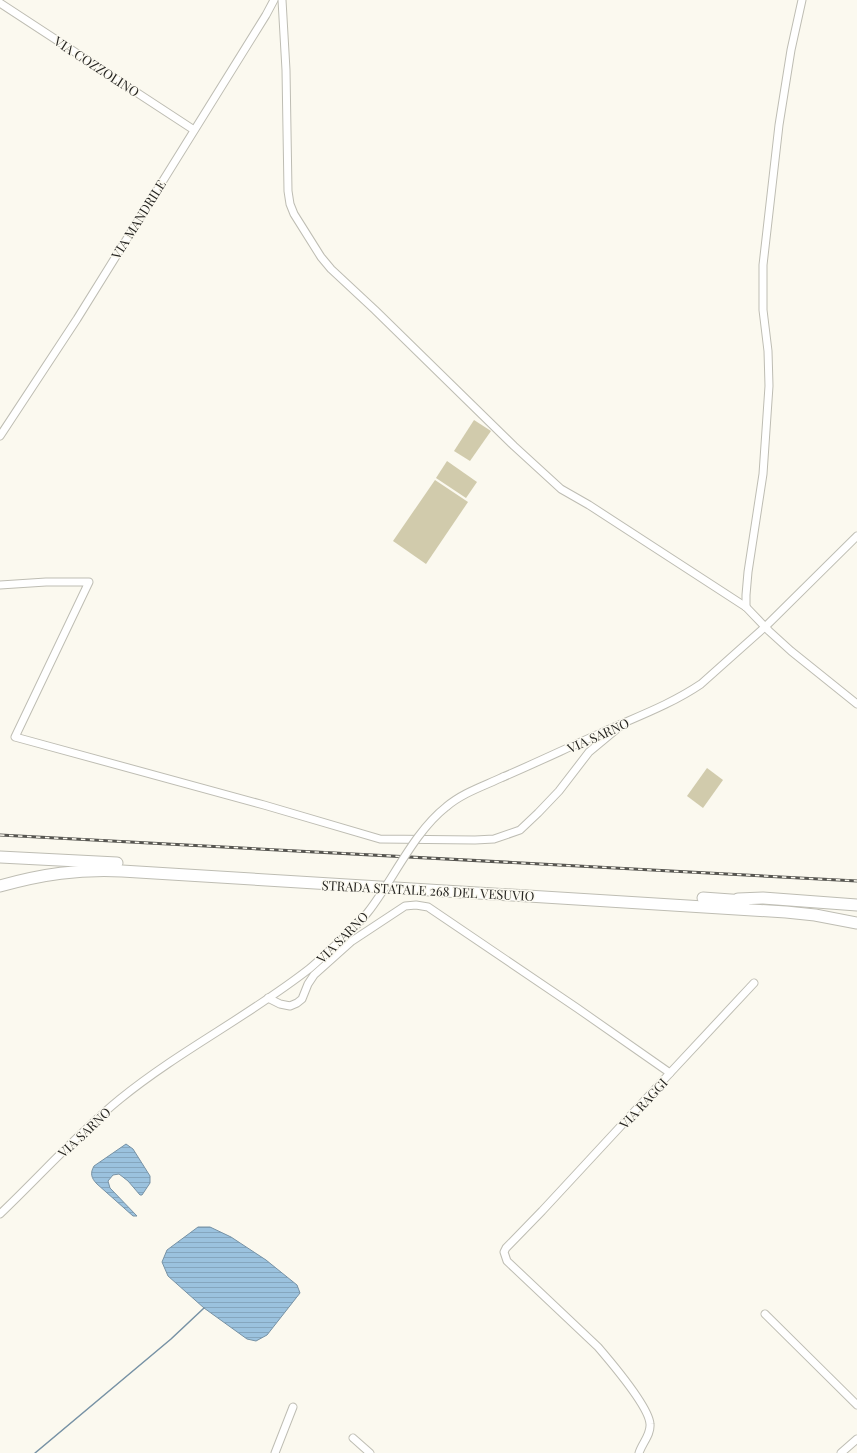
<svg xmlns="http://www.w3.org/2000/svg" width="857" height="1453" font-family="'Playfair Display',serif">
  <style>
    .pitch { fill: #d1cbac }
    .water { fill: url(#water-rules); stroke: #7792a5 }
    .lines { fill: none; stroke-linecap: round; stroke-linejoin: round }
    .stream { stroke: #7792a5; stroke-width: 1.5 }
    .minor-casing { stroke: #bebdb3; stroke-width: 9 }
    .highway-casing { stroke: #bebdb3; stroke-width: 13 }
    .minor { stroke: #fff; stroke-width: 7 }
    .highway { stroke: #fff; stroke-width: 11 }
    .rail-casing { stroke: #565550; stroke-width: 3 }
    .rail { stroke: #fbf9ef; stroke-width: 1.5; stroke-dasharray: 4.5; stroke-linecap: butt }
    .minor-bridge-casing { stroke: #bebdb3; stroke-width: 9; stroke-linecap: butt }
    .minor-bridge { stroke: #fff; stroke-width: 7 }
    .labels { text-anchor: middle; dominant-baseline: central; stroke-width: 3; stroke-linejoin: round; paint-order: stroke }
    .street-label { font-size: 13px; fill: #242320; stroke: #fbf9ef }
  </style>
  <defs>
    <pattern id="water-rules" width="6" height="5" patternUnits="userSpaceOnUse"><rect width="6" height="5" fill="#9bc2de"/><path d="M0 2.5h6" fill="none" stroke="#85a6be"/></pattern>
  </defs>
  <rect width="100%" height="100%" fill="#fbf9ef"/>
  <!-- pitch -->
  <g class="pitch">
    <polygon points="474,420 491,431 470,461 454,451"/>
    <polygon points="447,461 477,482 466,498 436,478"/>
    <polygon points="435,480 468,502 426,564 393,541"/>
    <polygon points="707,768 723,780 703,808 687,796"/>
  </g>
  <!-- water -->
  <g class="water">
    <path d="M126,1144l7,5 17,27v7l-8,12h-2l-12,-14 -9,-7 -6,1 -5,6 2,7 27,28h-4l-36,-32c-6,-6 -7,-11 -3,-18z"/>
    <polygon points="198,1227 210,1227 231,1237 266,1260 297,1285 300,1293 267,1335 256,1341 247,1339 204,1308 168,1276 162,1262 167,1250"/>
  </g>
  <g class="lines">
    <!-- stream -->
    <polyline class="stream" points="35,1453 171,1339 204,1308"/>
    <defs>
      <g id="minor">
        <polyline points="282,0 286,70 288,191 290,204 294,214 321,257 331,269 375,310 514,446 561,489 589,505 746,607 769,631 791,651 857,704"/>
        <polyline points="0,3 194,130"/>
        <polyline points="0,436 77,319 266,15 274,0"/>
        <polyline points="0,585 46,582 89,582 15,737 264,805 380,839 475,840 494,839 520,830 538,813 559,791 589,752 624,723"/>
        <polyline points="746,607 746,595 748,572 763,474 769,386 768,351 763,310 763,265 779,125 791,50 802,0"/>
        <path d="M503,777c33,-14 66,-30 100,-45 33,-15 67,-27 98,-48l65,-58 91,-90"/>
        <path d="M268,998l12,6 10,2 7,-3 5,-4 6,-15 6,-9 38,-34 53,-35 11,-1 12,2 149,101 93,65 -128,138 -36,37 -2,4 3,9 91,86c12,14 51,60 52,77 1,11 -8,19 -11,29"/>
        <polyline points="670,1073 754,983"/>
        <path d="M0,1214c40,-38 77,-80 120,-115 59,-48 129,-83 189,-130 10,-8 19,-18 29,-26"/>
        <polyline points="765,1314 857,1405"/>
        <polyline points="353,1438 370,1453"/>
        <polyline points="275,1453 293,1407"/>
        <polyline points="841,1453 857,1439"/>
      </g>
      <g id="highway">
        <polyline points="0,857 117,863"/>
        <path d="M0,886c43,-12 78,-17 122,-15l664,41 29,3 42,8"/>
        <polyline points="703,898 745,901"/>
        <polyline points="738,899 763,898 857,905"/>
      </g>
    </defs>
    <!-- minor casing -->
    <use href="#minor" class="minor-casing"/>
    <!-- highway casing -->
    <use href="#highway" class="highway-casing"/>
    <!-- minor -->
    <use href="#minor" class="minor"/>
    <!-- highway -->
    <use href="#highway" class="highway"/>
    <defs>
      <polyline id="rail" points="0,835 857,881"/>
    </defs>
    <!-- rail casing -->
    <use href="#rail" class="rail-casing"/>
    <!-- rail -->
    <use href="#rail" class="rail"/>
    <defs>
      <path id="minor-bridge" d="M338,943c11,-10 21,-19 30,-31 25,-32 46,-80 78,-105 16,-14 38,-21 57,-30"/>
    </defs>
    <!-- minor-bridge casing -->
    <use href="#minor-bridge" class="minor-bridge-casing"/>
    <!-- minor-bridge -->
    <use href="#minor-bridge" class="minor-bridge"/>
  </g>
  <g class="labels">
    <!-- street labels -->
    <g class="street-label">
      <text transform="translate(97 66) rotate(33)">VIA COZZOLINO</text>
      <text transform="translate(138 219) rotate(-58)">VIA MANDRILE</text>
      <text transform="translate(598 735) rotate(-24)">VIA SARNO</text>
      <text transform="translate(428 890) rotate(3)">STRADA STATALE 268 DEL VESUVIO</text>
      <text transform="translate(342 937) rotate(-45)">VIA SARNO</text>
      <text transform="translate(643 1103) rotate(-47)">VIA RAGGI</text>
      <text transform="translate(84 1132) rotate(-43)">VIA SARNO</text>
    </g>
  </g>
</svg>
